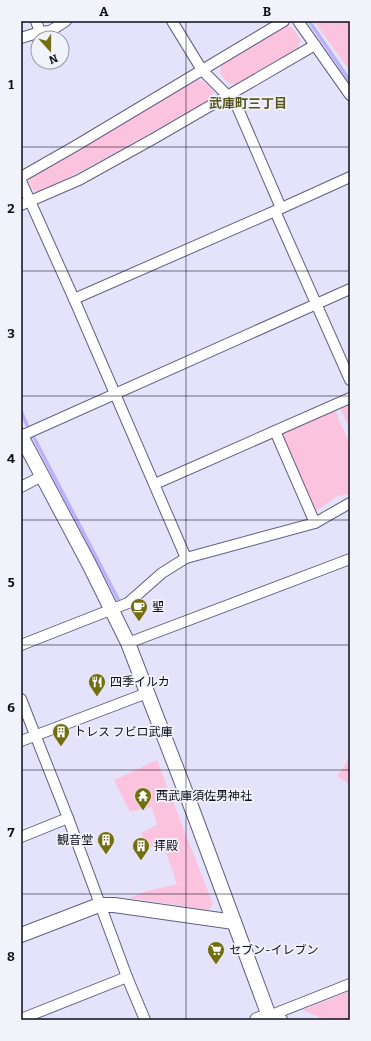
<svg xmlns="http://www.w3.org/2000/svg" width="371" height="1041" font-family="Bitter,'Noto Sans JP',serif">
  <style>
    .green { fill: #fbc3de }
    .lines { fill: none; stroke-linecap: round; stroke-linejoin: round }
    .stream { stroke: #b9b3ff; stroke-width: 3.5 }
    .street-casing { stroke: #625f82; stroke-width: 12 }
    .secondary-casing { stroke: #625f82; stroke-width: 16 }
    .street { stroke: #fff; stroke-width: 10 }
    .secondary { stroke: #fff; stroke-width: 14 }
    .grid { fill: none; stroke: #0d0c19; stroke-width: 1; stroke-opacity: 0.55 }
    .labels { text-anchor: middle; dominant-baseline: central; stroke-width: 3.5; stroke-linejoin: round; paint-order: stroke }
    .poi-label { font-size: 12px; fill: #0d0c19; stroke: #f2f2fa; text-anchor: start }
    .neighbourhood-label { font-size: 13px; font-weight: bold; fill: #575519; stroke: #f2f2fa }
    .neatline { fill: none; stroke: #0d0c19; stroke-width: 1.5 }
    .grid-label { font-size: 13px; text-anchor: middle; font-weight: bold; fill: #0d0c19 }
  </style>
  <rect width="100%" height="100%" fill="#e4e3fb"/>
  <!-- green -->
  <g class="green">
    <polygon points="314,21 350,21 350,71"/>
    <polygon points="285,26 292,27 301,40 297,49 234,85 227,82 220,73 221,65"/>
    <polygon points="196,79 204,82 214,91 211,99 89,167 40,192 34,191 29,182 31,176 69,156"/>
    <polygon points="350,404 350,430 340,408"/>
    <polygon points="335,410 350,445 350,494 338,496 316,511 281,434"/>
    <polygon points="350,757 350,785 337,776"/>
    <polygon points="157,760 213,904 209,910 129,898 147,891 177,884 166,852 149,846 141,833 157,825 152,807 130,812 114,780"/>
    <polygon points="350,991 350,1020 326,1020 302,1010"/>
  </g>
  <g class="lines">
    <!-- stream -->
    <g class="stream">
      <polyline points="309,21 350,81"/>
      <polyline points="21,411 27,425"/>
      <polyline points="32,434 118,599"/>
    </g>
    <defs>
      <g id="street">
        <polyline points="36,21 40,32"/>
        <polyline points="172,21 202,70 236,104 281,208"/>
        <polyline points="298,21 350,95"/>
        <polyline points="21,38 40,32 50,31 66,21"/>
        <polyline points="21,177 77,145 284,21"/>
        <polyline points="350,177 275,211 350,380"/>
        <polyline points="21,181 74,299 186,558"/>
        <polyline points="21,205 79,180 153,139 315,45"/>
        <polyline points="74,299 275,211"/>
        <polyline points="275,431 315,523"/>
        <polyline points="21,436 350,289"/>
        <polyline points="155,484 350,398"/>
        <polyline points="21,487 42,476"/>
        <polyline points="128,643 350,559"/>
        <polyline points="21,645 128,603 162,573 186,558 315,523 350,503"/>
        <polyline points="21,699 68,818 127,977 145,1020"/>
        <polyline points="21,741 147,693"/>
        <polyline points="21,837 68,818"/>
        <polyline points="267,1018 269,1016 350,984"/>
        <polyline points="21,1019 127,977"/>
      </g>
      <g id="secondary">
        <polyline points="21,436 89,564 128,643 194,814 269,1016"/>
        <polyline points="21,935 99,905 114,905 234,922"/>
        <polyline points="257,1020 269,1016 280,1020"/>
      </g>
    </defs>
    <!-- street casing -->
    <use href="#street" class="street-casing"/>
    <!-- secondary casing -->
    <use href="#secondary" class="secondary-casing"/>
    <!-- street -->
    <use href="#street" class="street"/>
    <!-- secondary -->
    <use href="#secondary" class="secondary"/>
  </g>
  <!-- grid -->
  <path class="grid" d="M186,21v999M21,147h329M21,271h329M21,396h329M21,520h329M21,645h329M21,770h329M21,894h329"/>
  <!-- icons -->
  <defs>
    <symbol id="cafe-pin" viewBox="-11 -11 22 30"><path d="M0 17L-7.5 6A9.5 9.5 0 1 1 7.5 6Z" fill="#726f10" stroke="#f2f2fa"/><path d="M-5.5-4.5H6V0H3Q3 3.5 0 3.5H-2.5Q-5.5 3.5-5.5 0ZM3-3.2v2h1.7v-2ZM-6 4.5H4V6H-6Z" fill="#fff"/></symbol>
    <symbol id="restaurant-pin" viewBox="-11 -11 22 30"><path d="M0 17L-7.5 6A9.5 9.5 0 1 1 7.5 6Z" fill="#726f10" stroke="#f2f2fa"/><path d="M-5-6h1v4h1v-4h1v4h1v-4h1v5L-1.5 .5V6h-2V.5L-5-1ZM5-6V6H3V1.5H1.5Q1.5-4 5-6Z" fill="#fff"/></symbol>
    <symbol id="building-pin" viewBox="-11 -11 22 30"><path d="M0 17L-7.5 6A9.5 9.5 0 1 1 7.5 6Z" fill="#726f10" stroke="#f2f2fa"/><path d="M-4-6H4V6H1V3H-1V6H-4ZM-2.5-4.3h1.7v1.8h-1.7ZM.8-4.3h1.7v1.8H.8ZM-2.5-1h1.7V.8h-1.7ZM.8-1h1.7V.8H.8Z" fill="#fff"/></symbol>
    <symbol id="temple-pin" viewBox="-11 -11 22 30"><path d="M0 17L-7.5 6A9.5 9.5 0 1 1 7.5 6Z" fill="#726f10" stroke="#f2f2fa"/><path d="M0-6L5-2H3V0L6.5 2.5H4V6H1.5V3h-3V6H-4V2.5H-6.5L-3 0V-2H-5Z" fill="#fff"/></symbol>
    <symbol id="supermarket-pin" viewBox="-11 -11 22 30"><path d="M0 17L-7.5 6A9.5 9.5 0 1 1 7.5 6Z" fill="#726f10" stroke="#f2f2fa"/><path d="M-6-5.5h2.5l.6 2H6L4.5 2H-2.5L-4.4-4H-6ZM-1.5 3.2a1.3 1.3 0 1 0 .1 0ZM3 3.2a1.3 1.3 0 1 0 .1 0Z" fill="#fff"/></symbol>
  </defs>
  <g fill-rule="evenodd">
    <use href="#cafe-pin" x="129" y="597" width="20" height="27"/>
    <use href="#restaurant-pin" x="87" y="672" width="20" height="27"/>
    <use href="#building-pin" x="51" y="722" width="20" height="27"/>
    <use href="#temple-pin" x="133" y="786" width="20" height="27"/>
    <use href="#building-pin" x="96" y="830" width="20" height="27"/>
    <use href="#building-pin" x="131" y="836" width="20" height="27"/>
    <use href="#supermarket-pin" x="206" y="940" width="20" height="27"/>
  </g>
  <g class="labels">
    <!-- poi labels -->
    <g class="poi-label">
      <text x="152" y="607">聖</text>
      <text x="110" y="682">四季イルカ</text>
      <text x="74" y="732">トレス フビロ武庫</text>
      <text x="156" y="796">西武庫須佐男神社</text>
      <text x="93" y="840" text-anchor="end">観音堂</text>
      <text x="154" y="846">拝殿</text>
      <text x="229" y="950">セブン-イレブン</text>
    </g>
    <!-- neighbourhood labels -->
    <g class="neighbourhood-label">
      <text x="248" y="103">武庫町三丁目</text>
    </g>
  </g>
  <!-- border -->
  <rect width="371" height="1041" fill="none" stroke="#f2f2fa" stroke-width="44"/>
  <!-- north arrow -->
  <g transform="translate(50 50) rotate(159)"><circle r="19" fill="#f2f2fa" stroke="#9696a0"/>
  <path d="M0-3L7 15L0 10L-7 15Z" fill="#726f10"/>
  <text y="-6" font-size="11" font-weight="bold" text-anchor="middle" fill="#0d0c19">N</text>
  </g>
  <rect x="22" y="22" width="327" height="997" class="neatline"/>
  <g class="grid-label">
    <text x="104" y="16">A</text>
    <text x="267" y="16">B</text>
    <text x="11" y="89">1</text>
    <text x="11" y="213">2</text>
    <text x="11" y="338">3</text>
    <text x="11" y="463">4</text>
    <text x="11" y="587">5</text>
    <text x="11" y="712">6</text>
    <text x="11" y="837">7</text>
    <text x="11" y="961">8</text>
  </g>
</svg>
